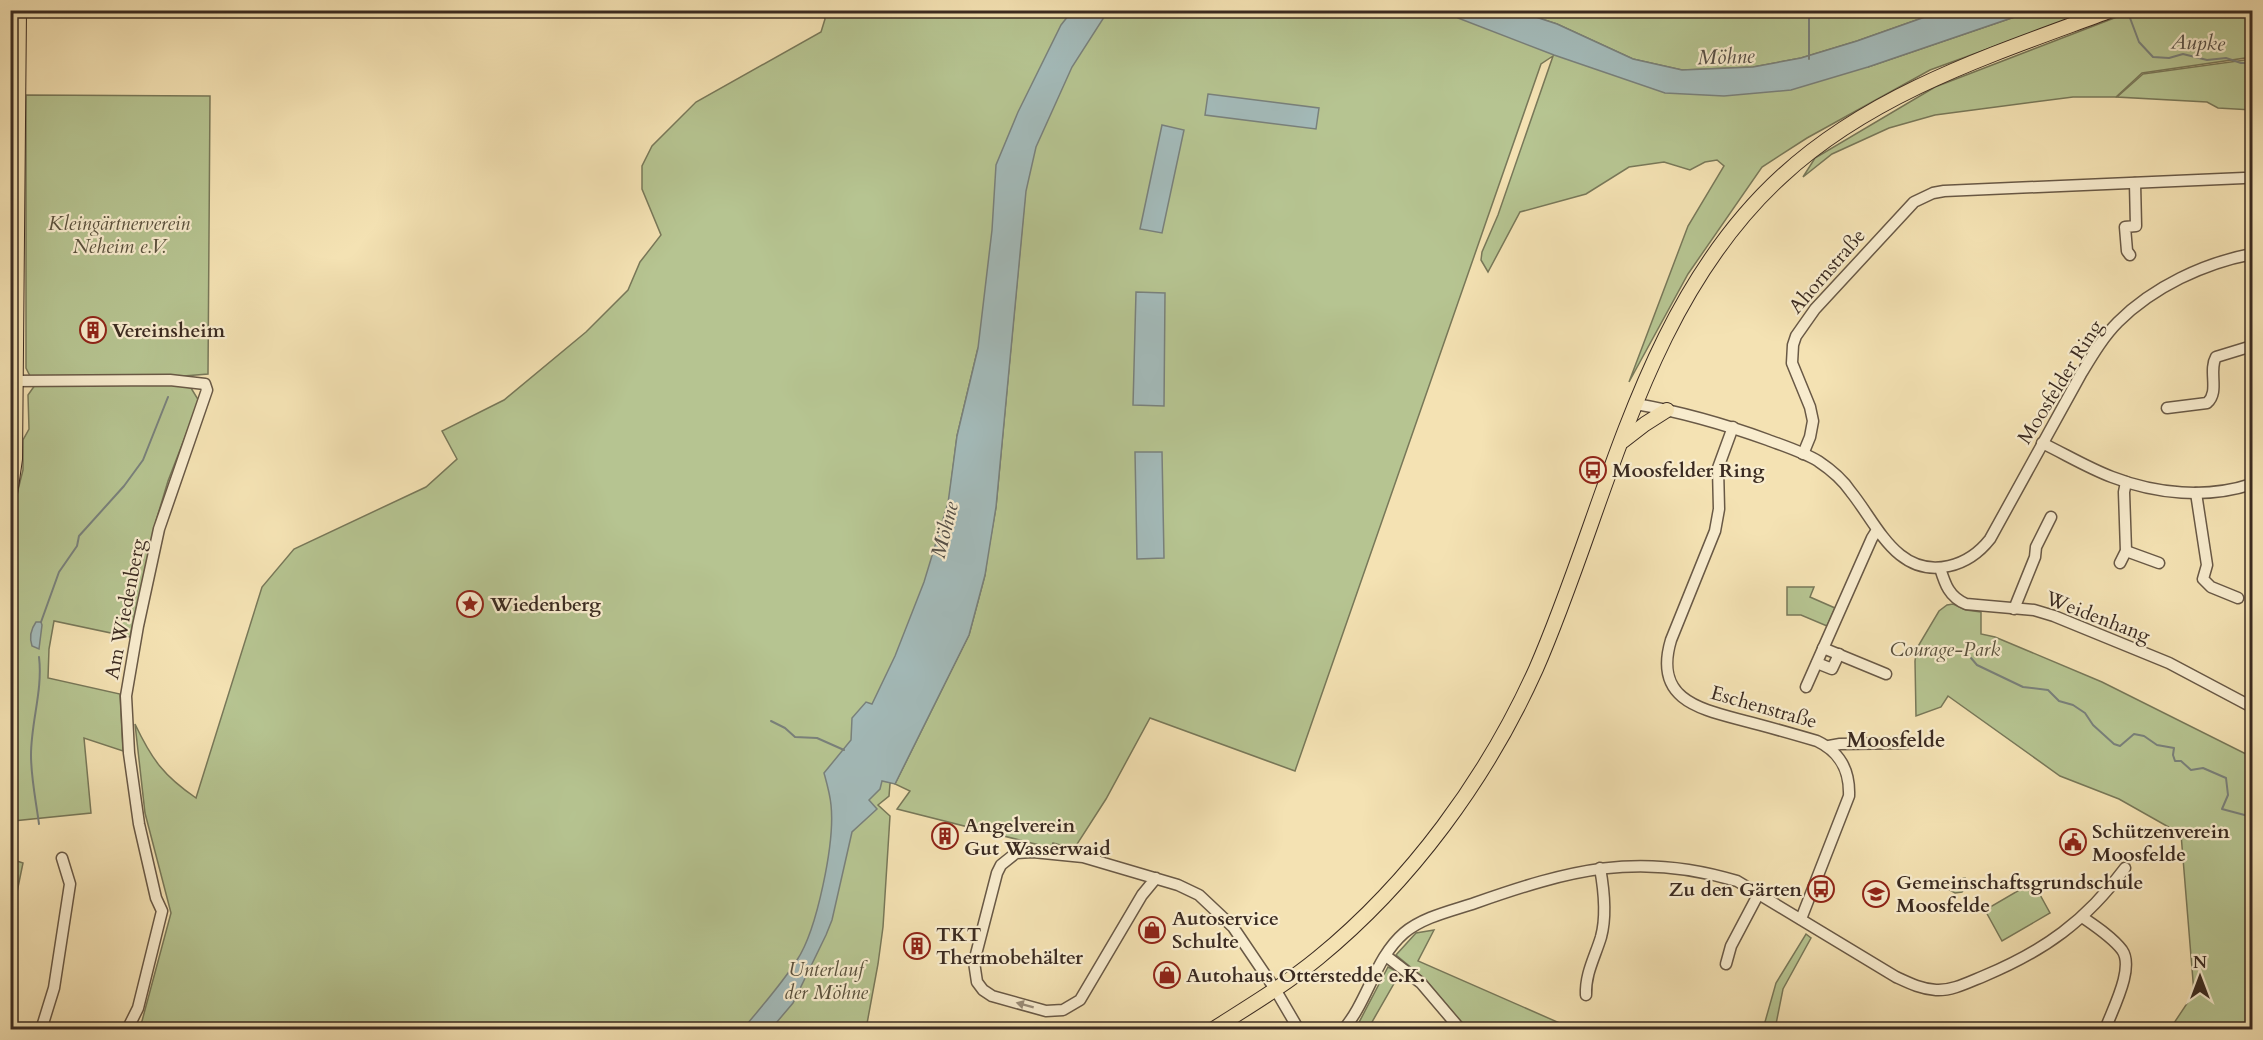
<svg xmlns="http://www.w3.org/2000/svg" width="2263" height="1040" font-family="Cardo,serif">
  <style>
    .green { fill: #b6c491; stroke: #787859; stroke-width: 1.5; fill-rule: evenodd }
    .water { fill: #a3bab9; stroke: #79817c; stroke-width: 1.5 }
    .lines { fill: none; stroke-linecap: round; stroke-linejoin: round }
    .stream { stroke: #79817c; stroke-width: 2 }
    .minor-casing { stroke: #695946; stroke-width: 13 }
    .major-casing { stroke: #3b2b21; stroke-width: 16 }
    .minor { stroke: #f8ecce; stroke-width: 10 }
    .major { stroke: #f4e2b3; stroke-width: 14 }
    .oneway { fill: #9a8c78 }
    .labels { text-anchor: middle; dominant-baseline: central; stroke-width: 4.5; stroke-linejoin: round; paint-order: stroke }
    .park-label { font-size: 20px; font-style: italic; fill: #5a513d; stroke: #f8ecce }
    .street-label { font-size: 20px; fill: #3b2b21; stroke: #f8ecce }
    .poi-label { font-size: 20px; font-weight: bold; fill: #3b2b21; stroke: #f8ecce; text-anchor: start }
    .water-label { font-size: 21px; font-style: italic; fill: #554f47; stroke: #f8ecce }
    .neighbourhood-label { font-size: 21px; font-weight: bold; fill: #3b2b21; stroke: #f8ecce }
  </style>
  <rect width="100%" height="100%" fill="#f4e2b3"/>
  <filter id="stains"><feTurbulence type="fractalNoise" baseFrequency=".00333" numOctaves="4"/><feColorMatrix values="0 0 0 0 .2 0 0 0 0 .09 0 0 0 0 .02 0 0 0 .5 -.17"/></filter>
  <radialGradient id="worn" r=".72"><stop offset=".6" stop-color="#630" stop-opacity="0"/><stop offset="1" stop-color="#630" stop-opacity=".3"/></radialGradient>
  <!-- green -->
  <g class="green">
    <polygon points="2135,10 2252,11 2252,57 2142,73 2116,97 2073,97 1935,115 1889,128 1832,154 1803,177 1815,158 1935,87"/>
    <path d="M821,11h649l164,65 234,-9 164,-56h60l-162,59 -123,68 -45,29 -74,107 -59,108 59,-156 36,-60 -7,-6 -12,2 -15,8 -26,-8 -35,5 -43,27 -66,18 -32,60 -7,-12 1,-8 16,-37 55,-159 -12,8 -246,707 -145,-53 -44,81 -32,50 -21,-6 -2,5 -154,-39 13,-18 -15,-7 74,-149 16,-60 2,-16 -60,153 -37,72 -1,12 -11,9 12,11 -7,111 -5,37 -12,65h-729l5,-8 29,-108 -26,-100 -10,-89c17,36 29,52 61,74l66,-211 32,-38 132,-62 31,-28 -15,-28 62,-31 82,-68 42,-42 12,-28 21,-27 -19,-46v-23l10,-20 44,-44 125,-70 4,-13zM1025,196l-29,311 -7,40zM978,348l-28,144 7,-56z"/>
    <polygon points="1517,11 1942,11 1857,41 1801,58 1753,67 1682,70 1633,59 1557,24"/>
    <polygon points="2252,59 2252,110 2218,108 2207,102 2117,97 2143,74"/>
    <polygon points="26,95 210,96 208,374 147,379 31,378 26,368"/>
    <polygon points="35,385 177,385 191,388 199,401 168,481 156,521 130,637 54,621 49,649 48,678 120,694 123,751 84,738 91,813 13,821 11,829 10,522 23,470 23,440 29,429 28,395"/>
    <polygon points="1787,587 1814,587 1810,597 1835,608 1827,626 1801,615 1787,615"/>
    <polygon points="1953,604 1966,610 1981,612 1981,634 1995,637 2102,682 2252,757 2252,1029 2170,1029 2194,993 2181,834 2119,799 2060,776 1948,696 1941,707 1916,716 1915,661 1917,648 1939,611 1947,605"/>
    <polygon points="11,859 23,863 16,897 11,896"/>
    <polygon points="1965,878 1965,888 1962,892 1955,893 1948,889 1948,882"/>
    <polygon points="2033,882 2050,913 2002,941 1985,910"/>
    <polygon points="1434,930 1418,961 1571,1028 1571,1029 1471,1029 1460,1021 1425,979 1396,955 1416,933"/>
    <polygon points="1806,934 1811,938 1783,989 1775,1029 1763,1029 1776,983"/>
    <polygon points="1388,967 1400,973 1368,1029 1355,1030"/>
  </g>
  <!-- water -->
  <g class="water">
    <path d="M1072,11h36l-36,56 -36,80 -10,44 -30,316 -11,68 -16,60 -74,149 -13,-3 -2,8 -11,11 8,9 -25,23 -20,88 -6,15 -33,68 -22,26h-28c18,-22 38,-44 54,-69 20,-30 38,-118 34,-155 -1,-11 -4,-21 -7,-32l27,-33 1,-22 14,-16 6,2 23,-48 29,-74 24,-79 9,-67 21,-88 14,-118 4,-65 22,-53 43,-87z"/>
    <polygon points="1460,11 1517,11 1557,24 1633,59 1682,70 1753,67 1801,58 1857,41 1942,11 2032,11 1868,67 1791,90 1724,96 1665,93 1554,55 1458,18"/>
    <polygon points="1208,94 1319,108 1316,129 1205,115"/>
    <polygon points="1162,125 1184,130 1162,233 1140,229"/>
    <polygon points="1136,292 1165,293 1164,406 1133,405"/>
    <polygon points="1135,452 1162,452 1164,558 1137,559"/>
    <path d="M36,622h5l1,3 -3,24 -7,-3c-3,-9 -1,-17 4,-24z"/>
  </g>
  <g class="lines">
    <!-- stream -->
    <g class="stream">
      <polyline points="2130,18 2139,42 2153,57 2169,58 2183,54 2207,60 2226,58 2241,63 2252,63"/>
      <polyline points="1809,59 1809,10"/>
      <polyline points="41,622 59,572 77,546 79,536 124,486 143,460 168,397"/>
      <polyline points="1971,658 1977,665 2023,687 2048,690 2059,701 2073,705 2085,713 2093,725 2114,744 2120,746 2134,734 2144,736 2157,745 2174,748 2173,755 2175,761 2181,761 2191,770 2203,768 2226,778 2228,795 2222,809 2252,817"/>
      <polyline points="771,721 785,728 795,737 817,738 844,750"/>
      <path d="M39,824c-3,-23 -8,-46 -8,-69 0,-33 12,-65 8,-98"/>
    </g>
    <defs>
      <g id="minor">
        <polyline points="2130,255 2127,251 2125,227 2136,226 2135,183"/>
        <polyline points="10,381 170,380 205,384 207,390 159,529 138,626 126,696 129,753 139,824 156,898 162,911 138,1008 127,1030"/>
        <path d="M1636,404c46,8 88,20 132,36 16,6 35,12 50,21 12,8 25,19 33,31 26,32 46,86 98,74 18,-4 30,-13 41,-27l91,-165c11,-18 22,-37 37,-52 35,-35 86,-59 134,-68"/>
        <path d="M2167,408l40,-5c13,-11 1,-32 9,-46l36,-11"/>
        <path d="M1733,427l-15,41 1,41 -4,22 -44,109c-18,60 29,69 74,81 24,6 48,13 72,20 23,11 33,29 32,55l-48,123"/>
        <path d="M2042,443c23,11 46,25 70,34 44,17 95,22 140,7"/>
        <polyline points="1803,454 1810,437 1813,421 1810,407 1792,363 1793,345 1796,336 1815,309 1914,202 1933,193 1944,191 2244,178"/>
        <polyline points="2196,493 2207,565 2203,579 2211,587 2238,598"/>
        <polyline points="2126,551 2159,563"/>
        <polyline points="2120,563 2126,551 2124,492 2126,482"/>
        <path d="M1940,568c5,16 9,29 26,36l68,6 20,6 115,47 83,44"/>
        <polyline points="2014,609 2035,557 2036,547 2051,517"/>
        <polyline points="1823,648 1886,674"/>
        <polyline points="1817,663 1832,669 1839,654"/>
        <polyline points="1806,687 1872,538 1877,530"/>
        <polyline points="1829,746 1840,744 1907,743"/>
        <polyline points="1156,878 1142,895 1080,1000 1063,1010 1046,1011 992,996 983,990 977,982 974,962 997,873 1001,865 1016,853 1033,852 1083,857 1178,885 1199,895 1233,927 1275,989 1299,1030"/>
        <path d="M2082,917c13,9 30,20 40,33 13,18 -10,60 -17,80"/>
        <polyline points="1386,956 1421,983 1461,1030"/>
        <polyline points="1726,964 1731,946 1759,893"/>
        <path d="M1586,995c-1,-21 9,-38 15,-58 6,-22 3,-47 -1,-69"/>
        <polyline points="41,1030 54,988 70,884 62,858"/>
        <path d="M1343,1030c25,-29 32,-72 61,-97 19,-16 47,-22 71,-30 94,-33 163,-52 262,-22l159,96c13,6 25,12 40,13 16,1 33,-8 48,-14 60,-25 102,-55 141,-108"/>
      </g>
      <g id="major">
        <polyline points="1623,441 1645,424 1667,410"/>
        <polyline points="10,494 15,459 19,10"/>
        <path d="M1212,1030c36,-23 73,-45 106,-72 93,-76 169,-180 218,-289 73,-167 106,-365 246,-493 92,-85 215,-123 330,-166"/>
      </g>
    </defs>
    <!-- minor casing -->
    <use href="#minor" class="minor-casing"/>
    <!-- major casing -->
    <use href="#major" class="major-casing"/>
    <!-- minor -->
    <use href="#minor" class="minor"/>
    <!-- major -->
    <use href="#major" class="major"/>
  </g>
  <!-- one-way arrows -->
  <defs><path id="oneway-solid" d="M-6-.8H1V-3.2L6.5 0L1 3.2V.8H-6Z" transform="scale(1.5)"/></defs>
  <use class="oneway" href="#oneway-solid" transform="translate(1025 1005) rotate(-165)"/>
  <!-- icons -->
  <defs>
    <symbol id="building-ring" viewBox="-11 -11 22 22"><circle r="9.5" fill="#f8ecce" stroke="#8f2418" stroke-width="1.5"/><path d="M-4-6H4V6H1V3H-1V6H-4ZM-2.5-4.3h1.7v1.8h-1.7ZM.8-4.3h1.7v1.8H.8ZM-2.5-1h1.7V.8h-1.7ZM.8-1h1.7V.8H.8Z" fill="#8f2418"/></symbol>
    <symbol id="bus-ring" viewBox="-11 -11 22 22"><circle r="9.5" fill="#f8ecce" stroke="#8f2418" stroke-width="1.5"/><path d="M-5-6H5V4H4V6H2V4H-2V6H-4V4H-5ZM-3.5-4V0h7V-4ZM-3.5 1.2v1.5H-2V1.2ZM2 1.2v1.5H3.5V1.2Z" fill="#8f2418"/></symbol>
    <symbol id="sight-ring" viewBox="-11 -11 22 22"><circle r="9.5" fill="#f8ecce" stroke="#8f2418" stroke-width="1.5"/><path d="M0-6L1.8-2.2L6-1.7L2.9 1.2L3.7 5.4L0 3.3L-3.7 5.4L-2.9 1.2L-6-1.7L-1.8-2.2Z" fill="#8f2418"/></symbol>
    <symbol id="civic-ring" viewBox="-11 -11 22 22"><circle r="9.5" fill="#f8ecce" stroke="#8f2418" stroke-width="1.5"/><path d="M-.6-6.5H3V-4.5H.6V-3L4-1V1h2V6H-6V1h2V-1L-.6-3ZM-1.2 2.5V6h2.4V2.5Z" fill="#8f2418"/></symbol>
    <symbol id="school-ring" viewBox="-11 -11 22 22"><circle r="9.5" fill="#f8ecce" stroke="#8f2418" stroke-width="1.5"/><path d="M0-5L7-2L0 1L-7-2ZM-4 1L0 2.5L4 1V4Q0 6-4 4Z" fill="#8f2418"/></symbol>
    <symbol id="shop-ring" viewBox="-11 -11 22 22"><circle r="9.5" fill="#f8ecce" stroke="#8f2418" stroke-width="1.5"/><path d="M-5-2.5h2.3a2.7 3.5 0 0 1 5.4 0H5L5.5 6h-11ZM-1.5-2.5h3a1.5 2.3 0 0 0-3 0Z" fill="#8f2418"/></symbol>
  </defs>
  <g fill-rule="evenodd">
    <use href="#building-ring" x="78" y="315" width="30" height="30"/>
    <use href="#bus-ring" x="1578" y="455" width="30" height="30"/>
    <use href="#sight-ring" x="455" y="589" width="30" height="30"/>
    <use href="#building-ring" x="930" y="821" width="30" height="30"/>
    <use href="#civic-ring" x="2058" y="827" width="30" height="30"/>
    <use href="#bus-ring" x="1806" y="874" width="30" height="30"/>
    <use href="#school-ring" x="1861" y="879" width="30" height="30"/>
    <use href="#shop-ring" x="1137" y="915" width="30" height="30"/>
    <use href="#building-ring" x="902" y="931" width="30" height="30"/>
    <use href="#shop-ring" x="1152" y="960" width="30" height="30"/>
  </g>
  <g class="labels">
    <!-- park labels -->
    <g class="park-label">
      <text x="119" y="223">Kleingärtnerverein<tspan x="119" dy="23">Neheim e.V.</tspan></text>
      <text x="1945" y="649">Courage-Park</text>
      <text x="826" y="969">Unterlauf<tspan x="826" dy="23">der Möhne</tspan></text>
    </g>
    <!-- street labels -->
    <g class="street-label">
      <text transform="translate(1827 271) rotate(-49)">Ahornstraße</text>
      <text transform="translate(2060 382) rotate(-58)">Moosfelder Ring</text>
      <text transform="translate(125 609) rotate(-79)">Am Wiedenberg</text>
      <text transform="translate(2098 617) rotate(21)">Weidenhang</text>
      <text transform="translate(1764 707) rotate(16)">Eschenstraße</text>
    </g>
    <!-- poi labels -->
    <g class="poi-label">
      <text x="112" y="330">Vereinsheim</text>
      <text x="1612" y="470">Moosfelder Ring</text>
      <text x="490" y="604">Wiedenberg</text>
      <text x="964" y="825">Angelverein<tspan x="964" dy="23">Gut Wasserwaid</tspan></text>
      <text x="2092" y="831">Schützenverein<tspan x="2092" dy="23">Moosfelde</tspan></text>
      <text x="1896" y="882">Gemeinschaftsgrundschule<tspan x="1896" dy="23">Moosfelde</tspan></text>
      <text x="1802" y="889" text-anchor="end">Zu den Gärten</text>
      <text x="1172" y="918">Autoservice<tspan x="1172" dy="23">Schulte</tspan></text>
      <text x="936" y="934">TKT<tspan x="936" dy="23">Thermobehälter</tspan></text>
      <text x="1186" y="975">Autohaus Otterstedde e.K.</text>
    </g>
    <!-- water labels -->
    <g class="water-label">
      <text transform="translate(2198 43) rotate(2)">Aupke</text>
      <text transform="translate(1726 57) rotate(-2)">Möhne</text>
      <text transform="translate(945 530) rotate(-76)">Möhne</text>
    </g>
    <!-- neighbourhood labels -->
    <g class="neighbourhood-label">
      <text x="1896" y="740">Moosfelde</text>
    </g>
  </g>
  <!-- margin -->
  <rect width="2263" height="1040" fill="none" stroke="#f4e2b3" stroke-width="36"/>
  <rect x="12" y="12" width="2239" height="1016" fill="none" stroke="#3b2b21" stroke-width="3"/>
  <rect x="18" y="18" width="2227" height="1004" fill="none" stroke="#3b2b21" stroke-width="1.5"/>
  <!-- north arrow -->
  <g transform="translate(2200 977)" stroke="#f8ecce" stroke-width="4.5" paint-order="stroke">
  <path d="M0-4.5L10 22L0 15L-10 22Z" fill="#3b2b21"/>
  <text y="-9" font-size="16" font-weight="bold" text-anchor="middle" fill="#3b2b21">N</text>
  </g>
  <rect width="100%" height="100%" filter="url(#stains)"/>
  <rect width="100%" height="100%" fill="url(#worn)"/>
</svg>
